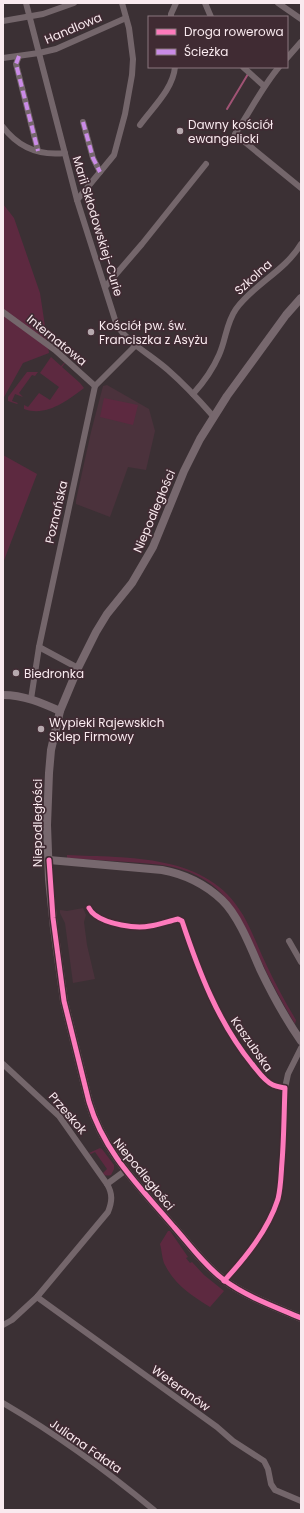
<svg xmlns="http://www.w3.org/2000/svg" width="304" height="1513" font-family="Poppins,sans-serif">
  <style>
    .built { fill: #4b323c }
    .green { fill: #5d2940 }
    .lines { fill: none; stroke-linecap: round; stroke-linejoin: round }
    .stream { stroke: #a05374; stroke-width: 2 }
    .street { stroke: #74666b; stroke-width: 6 }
    .secondary { stroke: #77686e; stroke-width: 8 }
    .quiet { stroke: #ca8be6; stroke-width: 4; stroke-dasharray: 8 4; stroke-linecap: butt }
    .cycleway-casing { stroke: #402b33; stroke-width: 8 }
    .cycleway { stroke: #fd7abc; stroke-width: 5 }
    .poi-dot { fill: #b6a9ae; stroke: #402b33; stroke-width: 1.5 }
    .labels { text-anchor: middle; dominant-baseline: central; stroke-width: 3.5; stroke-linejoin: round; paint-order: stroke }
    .street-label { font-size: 12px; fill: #f9eaef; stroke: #402b33 }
    .poi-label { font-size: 12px; fill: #f9eaef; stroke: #402b33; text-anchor: start }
  </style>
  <rect width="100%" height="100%" fill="#3b3034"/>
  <!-- built -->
  <g class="built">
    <polygon points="107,385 149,409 155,431 146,470 128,467 110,517 76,504 76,500 91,432 103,386"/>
    <polygon points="83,908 86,915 84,922 87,945 95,979 73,983 65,923 60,913 60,910 67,911"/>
  </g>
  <!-- green -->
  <g class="green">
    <polygon points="3,204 14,218 40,293 49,353 23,363 3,399"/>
    <path d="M51,357l10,9 3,-3h1l-3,4 18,16 4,5c-17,13 -38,29 -60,21v-4l4,2 11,-14 11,7 9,-13 -19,-14z"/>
    <polygon points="27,372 38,372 35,376 32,375 19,393 23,397 15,394 12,401 18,403 17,404 8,401 8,397"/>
    <polygon points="104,398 138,405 133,425 100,417"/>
    <polygon points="3,455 37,474 3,563"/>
    <path d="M67,855c61,3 141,-2 176,60 9,16 15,32 23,49 9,19 19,38 30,56l-1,4c-12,-20 -23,-40 -33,-61 -21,-45 -35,-83 -89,-96 -15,-3 -30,-4 -45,-5 -21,-1 -41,-3 -61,-4z"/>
    <path d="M100,1148l2,1 12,16v4l-3,6c-3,1 -7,1 -8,-2l4,-4 -12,-17 -4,2 -2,-1z"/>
    <path d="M168,1231h2l18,26 -2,1 4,5 2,-1 12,13 20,16 -14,16c-18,-11 -35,-22 -45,-42 -3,-5 -3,-14 -5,-21z"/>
  </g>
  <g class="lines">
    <!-- stream -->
    <polyline class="stream" points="227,109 248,74"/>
    <!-- street -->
    <g class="street">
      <path d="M26,3l51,197 40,126c14,19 34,29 51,44 16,14 31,30 45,46"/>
      <polyline points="205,3 211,17"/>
      <polyline points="278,3 301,19"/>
      <polyline points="171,17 171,14 176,3"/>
      <polyline points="3,21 43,14 74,3"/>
      <polyline points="19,56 16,64 38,151"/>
      <polyline points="3,58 39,53 56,49 126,18"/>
      <polyline points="287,58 301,42"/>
      <polyline points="243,67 264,86"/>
      <path d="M279,67c-17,20 -29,45 -44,67l66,54"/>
      <polyline points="83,122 93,158 100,172"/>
      <path d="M140,125c13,-18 33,-36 35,-58"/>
      <path d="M3,127c16,21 36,29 62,26"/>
      <polyline points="77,200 114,155 125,114 132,75 133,59 129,28 122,3"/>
      <polyline points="105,287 142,244 206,164"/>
      <polyline points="3,312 55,350 95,386"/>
      <path d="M193,394c10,-11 20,-25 26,-39 7,-15 7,-32 17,-46 18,-25 49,-38 65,-65"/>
      <polyline points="39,647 78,668"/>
      <polyline points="31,699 39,647 95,386 135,346"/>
      <path d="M89,908c1,2 3,5 6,7 12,9 40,14 55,11 9,-1 19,-5 28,-7l4,2c17,51 36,101 70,143 6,7 12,17 21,21 4,2 8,2 12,3 -1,25 -1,49 -3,74 -1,12 -1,25 -4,37 -10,31 -32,58 -54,82"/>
      <polyline points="289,941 301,962"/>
      <polyline points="3,1064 59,1116 107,1184"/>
      <polyline points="285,1088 288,1074 301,1048"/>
      <polyline points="37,1297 217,1427 233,1441 264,1461 268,1469 271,1484 275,1490 301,1501"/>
      <path d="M3,1325l9,-5 25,-23 71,-85c4,-10 5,-18 -1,-28l19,-14"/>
      <path d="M3,1403c53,31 104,68 151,107"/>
    </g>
    <!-- secondary -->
    <g class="secondary">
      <path d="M301,298l-15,17 -59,81 -27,43 -16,32 -31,76 -21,36 -25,31 -11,18 -18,36 -18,43 -9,39 -2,23 -2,52 2,54 5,49 10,73 25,101c15,51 52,86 85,125 16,18 31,39 50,53 23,17 52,27 77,38"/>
      <path d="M3,695c21,0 39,8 57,16"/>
      <path d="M49,860l113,10c22,4 43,14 60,30 16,15 29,48 38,69 12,25 25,49 41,72"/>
    </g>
    <!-- quiet -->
    <g class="quiet">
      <polyline points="19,56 16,64 38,151"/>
      <polyline points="83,122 93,158 100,172"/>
    </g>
    <defs>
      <g id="cycleway">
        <path d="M49,860l4,58 11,83 25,101c15,51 52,86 85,125 16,18 31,39 50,53 23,17 52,27 77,38"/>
        <path d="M89,908c1,2 3,5 6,7 12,9 40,14 55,11 9,-1 19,-5 28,-7l4,2c17,51 36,101 70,143 6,7 12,17 21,21 4,2 8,2 12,3 -1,25 -1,49 -3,74 -1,12 -1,25 -4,37 -10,31 -32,58 -54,82"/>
      </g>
    </defs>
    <!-- cycleway casing -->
    <use href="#cycleway" class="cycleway-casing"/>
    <!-- cycleway -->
    <use href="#cycleway" class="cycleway"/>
  </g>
  <!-- markers -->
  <g class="poi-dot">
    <circle cx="180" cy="131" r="4"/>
    <circle cx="91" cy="332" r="4"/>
    <circle cx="16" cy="673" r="4"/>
    <circle cx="41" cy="729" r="4"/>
  </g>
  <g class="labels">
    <!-- street labels -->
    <g class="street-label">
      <text transform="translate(73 28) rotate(-23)">Handlowa</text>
      <text transform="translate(98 226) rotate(73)">Marii Skłodowskiej-Curie</text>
      <text transform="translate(253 277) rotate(-42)">Szkolna</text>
      <text transform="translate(57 340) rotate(39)">Internatowa</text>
      <text transform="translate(154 511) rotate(-67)">Niepodległości</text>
      <text transform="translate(56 512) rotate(-77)">Poznańska</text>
      <text transform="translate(37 823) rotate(-90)">Niepodległości</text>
      <text transform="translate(252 1044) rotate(55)">Kaszubska</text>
      <text transform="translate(68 1113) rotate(49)">Przeskok</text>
      <text transform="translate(144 1174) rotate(51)">Niepodległości</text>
      <text transform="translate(181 1388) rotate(36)">Weteranów</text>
      <text transform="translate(86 1446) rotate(35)">Juliana Fałata</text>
    </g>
    <!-- poi labels -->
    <g class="poi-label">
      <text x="188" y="124">Dawny kościół<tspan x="188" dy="14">ewangelicki</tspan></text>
      <text x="99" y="325">Kościół pw. św.<tspan x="99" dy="14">Franciszka z Asyżu</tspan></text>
      <text x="24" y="673">Biedronka</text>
      <text x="49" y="722">Wypieki Rajewskich<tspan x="49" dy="14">Sklep Firmowy</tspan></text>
    </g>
  </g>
  <!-- border -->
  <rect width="304" height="1513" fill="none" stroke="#f9eaef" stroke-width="8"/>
  <!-- legend -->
  <rect x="148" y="16" width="140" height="52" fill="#402b33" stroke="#8a777e"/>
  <rect x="156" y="29" width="20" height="6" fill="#fd7abc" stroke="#8a777e"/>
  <text x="184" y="36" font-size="12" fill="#f9eaef">Droga rowerowa</text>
  <rect x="156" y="49" width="20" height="6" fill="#ca8be6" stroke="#8a777e"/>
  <text x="184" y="56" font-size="12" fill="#f9eaef">Ścieżka</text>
</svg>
